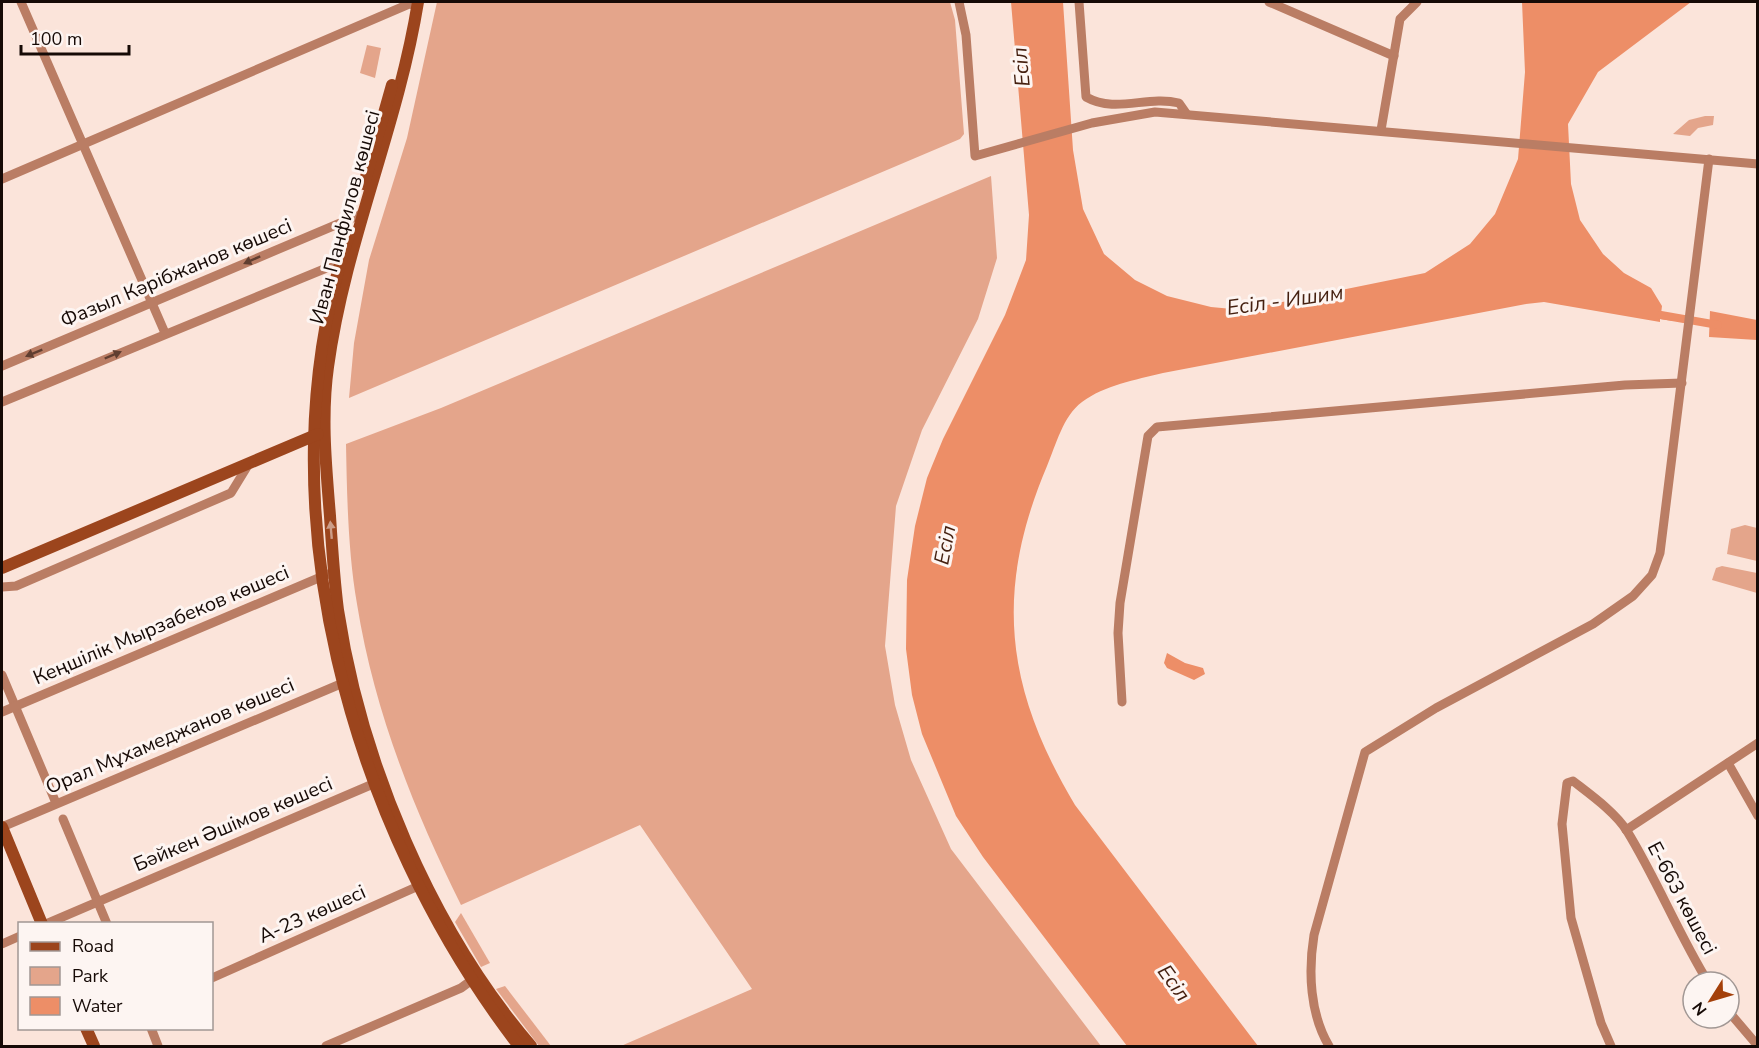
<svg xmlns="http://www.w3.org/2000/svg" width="1759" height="1048" font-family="'Nunito Sans',sans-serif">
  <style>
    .green { fill: #e4a58b }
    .water { fill: #ed8e67 }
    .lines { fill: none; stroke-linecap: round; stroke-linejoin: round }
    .canal { stroke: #ed8e67; stroke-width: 8 }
    .street { stroke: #ba7d64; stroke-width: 9 }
    .secondary { stroke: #9c451d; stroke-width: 12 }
    .oneway { fill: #603e30 }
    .oneway2 { fill: #cc9d88 }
    .labels { text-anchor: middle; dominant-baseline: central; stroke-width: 6; stroke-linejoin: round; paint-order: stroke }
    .street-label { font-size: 20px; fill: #160a06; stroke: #fdf5f2 }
    .water-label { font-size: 21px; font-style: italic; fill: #441f0f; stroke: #fdf5f2 }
  </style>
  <rect width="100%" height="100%" fill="#fbe4da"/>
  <!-- green -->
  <g class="green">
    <polygon points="437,2 950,2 955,20 964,134 960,139 349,398 354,343 369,260 407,138"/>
    <polygon points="367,45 381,48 375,78 360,73"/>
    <polygon points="1705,116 1714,116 1713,125 1698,128 1690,136 1673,134 1689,120"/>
    <path d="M991,176l6,82 -19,61 -56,111 -26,76 -11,140 10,59 16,55 40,89 150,197h-480l131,-57 -112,-164 -179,80c-48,-97 -87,-195 -104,-301 -9,-52 -10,-108 -11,-160l95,-36z"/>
    <polygon points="1745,525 1757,528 1757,561 1727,554 1731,529"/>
    <polygon points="1722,566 1757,573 1757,593 1712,580 1716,568"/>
    <polygon points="461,913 490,963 481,967 455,922"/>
    <polygon points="505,986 551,1046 539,1046 496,989"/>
  </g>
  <!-- water -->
  <g class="water">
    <path d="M1011,2h52l10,148 10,59 21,45 31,26 32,16 44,11 32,3 182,-37 45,-29 25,-30 23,-55 7,-87 -3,-70h169l-93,70 -30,52 3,60 9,36 23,34 21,19 27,15 11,18 -1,8 13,2 -1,5 -13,-2v3l-116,-20 -18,2 -363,69c-28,7 -58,12 -81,29 -19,14 -26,43 -35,64 -53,125 -42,222 28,339l183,241h-131l-144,-189 -27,-41 -34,-82 -10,-39 -6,-46 1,-69 8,-54 12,-48 16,-39 62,-124 21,-55 3,-45z"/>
    <polygon points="1710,311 1757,320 1757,340 1709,337"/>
    <polygon points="1167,653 1185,663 1203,668 1205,674 1194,680 1167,668 1164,663"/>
  </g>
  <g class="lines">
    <!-- canal -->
    <polyline class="canal" points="1661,315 1718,325"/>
    <!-- street -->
    <g class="street">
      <polyline points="21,2 165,333"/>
      <polyline points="959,2 966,35 975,156 1092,123 1155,112 1758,164"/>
      <path d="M1079,2l7,95c30,17 61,-2 93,6l7,10"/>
      <polyline points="1269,2 1394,56"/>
      <polyline points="1381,130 1400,19 1417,2"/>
      <polyline points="2,179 409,4 417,6"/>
      <polyline points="2,366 364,213"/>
      <polyline points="2,402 346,260"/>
      <polyline points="2,587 16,586 231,493 250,462"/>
      <polyline points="2,675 56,803"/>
      <polyline points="1122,702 1118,633 1120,603 1148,436 1157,427 1625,385 1682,383"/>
      <polyline points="2,712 328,574"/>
      <polyline points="1728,763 1758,816"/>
      <polyline points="63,819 107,924"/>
      <polyline points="2,827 350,680"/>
      <polyline points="1626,830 1758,743"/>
      <polyline points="46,924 380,781"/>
      <polyline points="2,944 20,936"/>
      <polyline points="212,978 423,884"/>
      <polyline points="1729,1012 1758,1046"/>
      <polyline points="151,1028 158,1046"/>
      <polyline points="326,1046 461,988 476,977"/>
      <path d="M1329,1046c-19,-32 -21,-74 -15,-111l51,-183 71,-44 157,-84 40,-28 19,-21 8,-22 49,-394"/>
      <path d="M1611,1046l-10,-23 -30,-105 -9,-94 5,-41 6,-2c18,14 42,31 54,50 30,49 51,102 81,151"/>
    </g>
    <!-- secondary -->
    <g class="secondary">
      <path d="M418,2c-20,124 -73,240 -90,365 -7,50 -2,99 2,149 2,31 4,63 8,94 23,152 93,319 193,436"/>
      <polyline points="364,184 392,85"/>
      <path d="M349,235c-90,267 2,594 170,811"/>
      <polyline points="2,568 318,434"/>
      <polyline points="2,827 42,924"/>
      <polyline points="86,1028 94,1046"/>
    </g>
  </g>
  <!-- one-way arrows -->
  <defs><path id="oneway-solid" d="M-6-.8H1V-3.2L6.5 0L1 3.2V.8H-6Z" transform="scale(1.5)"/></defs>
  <g class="oneway">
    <use href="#oneway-solid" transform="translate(252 260) rotate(156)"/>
    <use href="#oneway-solid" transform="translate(34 353) rotate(158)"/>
    <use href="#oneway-solid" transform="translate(113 355) rotate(-23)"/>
  </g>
  <use class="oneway2" href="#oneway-solid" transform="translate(331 530) rotate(-95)"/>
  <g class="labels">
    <!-- street labels -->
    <g class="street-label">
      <text transform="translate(345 217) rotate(-75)">Иван Панфилов көшесі</text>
      <text transform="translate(176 273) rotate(-23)">Фазыл Кәрібжанов көшесі</text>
      <text transform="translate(161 625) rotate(-23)">Кеңшілік Мырзабеков көшесі</text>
      <text transform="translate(170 736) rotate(-23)">Орал Мұхамеджанов көшесі</text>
      <text transform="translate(233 824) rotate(-23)">Бәйкен Әшімов көшесі</text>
      <text transform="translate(1682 898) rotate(62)">Е-663 көшесі</text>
      <text transform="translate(312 914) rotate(-24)">А-23 көшесі</text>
    </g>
    <!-- water labels -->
    <g class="water-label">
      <text transform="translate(1021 67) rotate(-95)">Есіл</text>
      <text transform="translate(1285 300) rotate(-8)">Есіл - Ишим</text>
      <text transform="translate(945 545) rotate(-79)">Есіл</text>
      <text transform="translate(1174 983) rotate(54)">Есіл</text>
    </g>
  </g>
  <!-- border -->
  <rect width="1759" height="1048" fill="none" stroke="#160a06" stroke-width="6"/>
  <!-- legend -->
  <rect x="18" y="922" width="195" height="108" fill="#fdf5f2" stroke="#a19794" stroke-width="1.5"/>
  <rect x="30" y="942" width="30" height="9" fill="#9c451d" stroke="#a19794" stroke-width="1.5"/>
  <text x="72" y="952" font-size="18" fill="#160a06">Road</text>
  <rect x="30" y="967" width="30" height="18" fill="#e4a58b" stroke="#a19794" stroke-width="1.5"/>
  <text x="72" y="982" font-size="18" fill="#160a06">Park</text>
  <rect x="30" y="997" width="30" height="18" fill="#ed8e67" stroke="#a19794" stroke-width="1.5"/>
  <text x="72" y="1012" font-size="18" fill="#160a06">Water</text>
  <!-- north arrow -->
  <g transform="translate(1711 1000) rotate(233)"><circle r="28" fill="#fdf5f2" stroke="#a19794" stroke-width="1.5"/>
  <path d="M0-4.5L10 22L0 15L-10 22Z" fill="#a4400a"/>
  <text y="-9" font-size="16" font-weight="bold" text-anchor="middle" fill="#160a06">N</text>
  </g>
  <!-- scale -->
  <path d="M21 45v9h108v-9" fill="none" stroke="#160a06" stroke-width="3"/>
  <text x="30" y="45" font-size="18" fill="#160a06" stroke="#fdf5f2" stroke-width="4.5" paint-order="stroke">100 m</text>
</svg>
